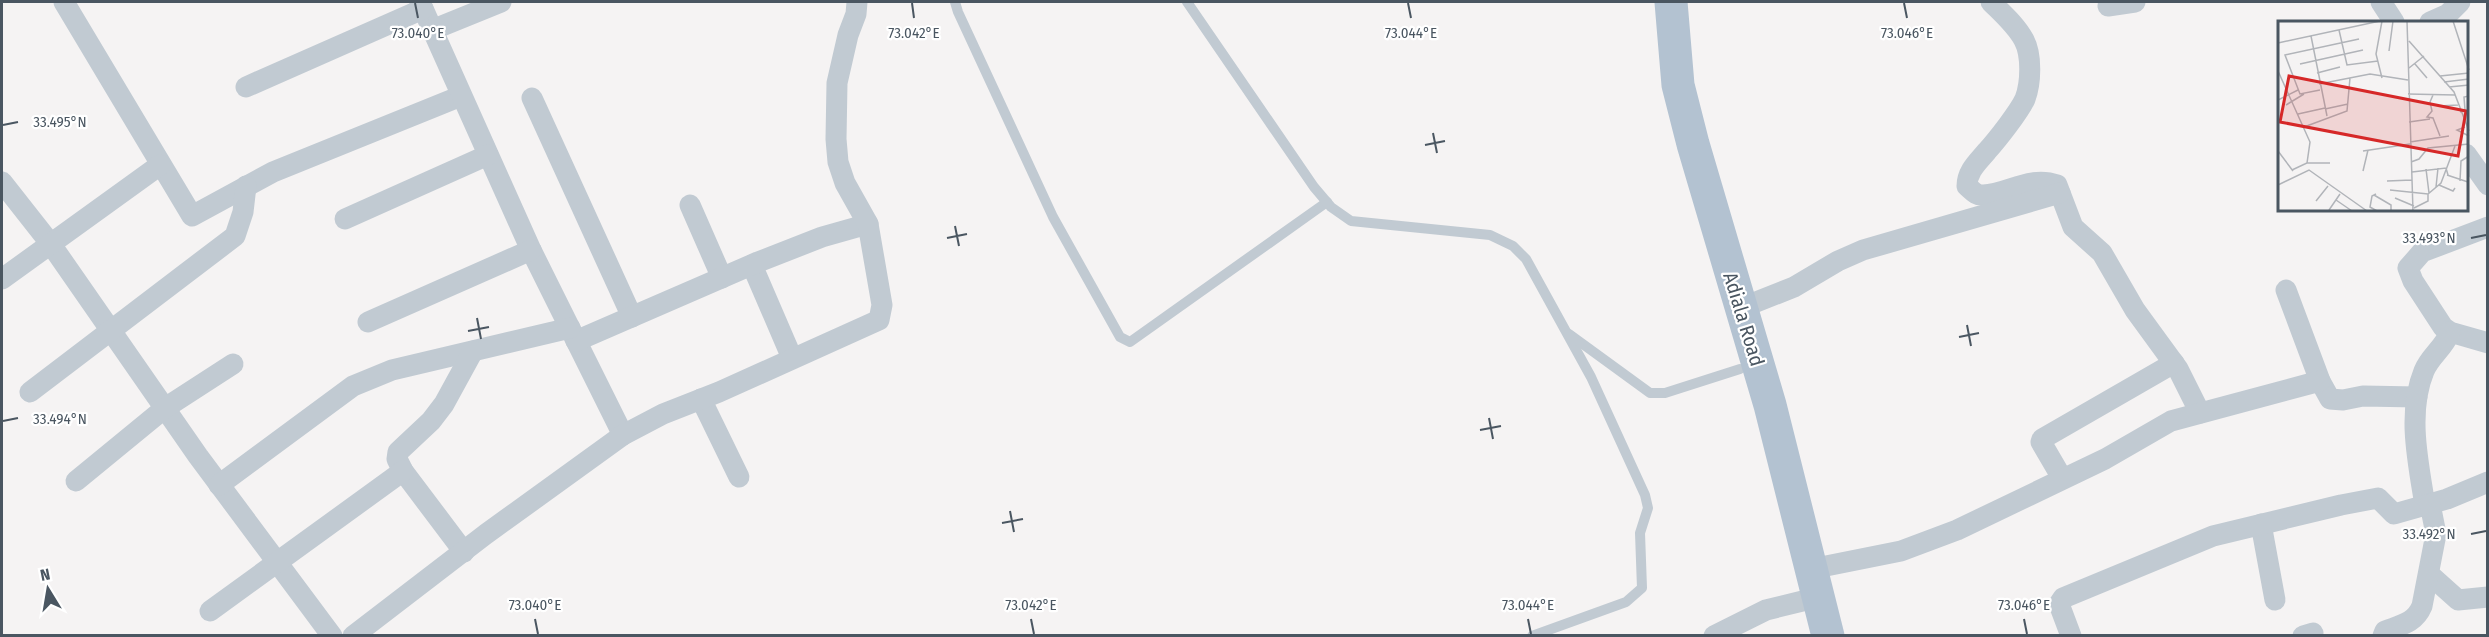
<svg xmlns="http://www.w3.org/2000/svg" width="2489" height="637" font-family="'Fira Sans Condensed',sans-serif">
  <style>
    .lines { fill: none; stroke-linecap: round; stroke-linejoin: round }
    .lane { stroke: #c1cad2; stroke-width: 10 }
    .street { stroke: #c1cad2; stroke-width: 21 }
    .primary { stroke: #b3c2d1; stroke-width: 33 }
    .ticks { fill: none; stroke: #4a5661; stroke-width: 2 }
    .labels { text-anchor: middle; dominant-baseline: central; stroke-width: 4.5; stroke-linejoin: round; paint-order: stroke }
    .street-label { font-size: 20px; fill: #4a5661; stroke: #fff }
    .inset-road { fill: none; stroke: #b1b4b9; stroke-width: 1.5 }
    .view { fill: #d62828; fill-opacity: 0.15; stroke: #d62828; stroke-width: 3 }
    .inset-edge { fill: none; stroke: #4a5661; stroke-width: 3 }
    .ticks-label { font-size: 15px; text-anchor: middle; fill: #4a5661; stroke: #fff; stroke-width: 4.5; stroke-linejoin: round; paint-order: stroke }
  </style>
  <rect width="100%" height="100%" fill="#f5f3f3"/>
  <g class="lines">
    <!-- lane -->
    <g class="lane">
      <polyline points="955,2 958,12 1053,217 1120,337 1130,342 1327,202"/>
      <polyline points="1187,2 1314,187 1331,207 1351,221 1490,235 1513,246 1526,259 1591,377 1645,495 1648,508 1640,533 1642,588 1626,602 1532,636"/>
      <polyline points="1569,334 1650,393 1665,393 1740,369"/>
    </g>
    <!-- street -->
    <g class="street">
      <polyline points="64,2 192,216 273,172 461,96"/>
      <polyline points="420,2 531,250 623,435"/>
      <path d="M1991,2c11,11 25,23 33,38 8,15 7,43 1,59 -6,13 -28,41 -38,52 -9,11 -20,20 -20,35 5,4 9,10 16,9 24,0 46,-20 74,-10l16,42 29,26 33,57 43,59 22,44"/>
      <polyline points="2381,2 2394,22"/>
      <polyline points="2108,6 2135,2"/>
      <polyline points="2430,22 2448,14 2460,2"/>
      <polyline points="432,30 501,2"/>
      <polyline points="246,87 423,9"/>
      <polyline points="532,98 632,317"/>
      <polyline points="2466,154 2488,185"/>
      <polyline points="2,182 50,243 198,456 332,636"/>
      <polyline points="690,205 722,278"/>
      <polyline points="345,219 488,155"/>
      <polyline points="2488,227 2422,252 2408,268 2413,281 2443,327 2450,332 2488,343"/>
      <polyline points="752,265 792,358"/>
      <polyline points="2,279 160,165"/>
      <polyline points="2286,290 2320,381 2330,399 2343,400 2363,396 2417,397"/>
      <polyline points="1741,308 1794,287 1838,261 1863,250 2060,193"/>
      <polyline points="368,322 531,250"/>
      <polyline points="576,341 758,262 822,237 868,224"/>
      <polyline points="30,392 235,236 243,212 246,186"/>
      <polyline points="701,399 739,477"/>
      <polyline points="2062,478 2041,442 2042,439 2174,363"/>
      <polyline points="76,481 165,408 233,364"/>
      <polyline points="219,485 353,386 392,370 570,328"/>
      <path d="M2425,505c-7,-43 -18,-93 -1,-134 6,-15 20,-23 26,-39"/>
      <polyline points="2261,524 2275,600"/>
      <polyline points="464,552 403,471 397,459 398,452 431,421 444,404 473,351"/>
      <polyline points="1811,569 1901,551 1957,530 2105,459 2171,421 2320,381"/>
      <polyline points="2429,574 2458,600 2488,597"/>
      <polyline points="210,611 403,471"/>
      <polyline points="353,636 486,534 623,435 663,414 719,392 879,320 882,305 868,224 845,183 838,162 836,139 837,83 848,35 856,14 857,2"/>
      <polyline points="1714,636 1766,610 1819,597"/>
      <polyline points="2071,636 2059,604 2063,598 2213,536 2341,505 2378,498 2394,514 2447,499 2488,482"/>
      <polyline points="2303,636 2313,633"/>
      <path d="M2383,636l2,-5c16,-6 30,-8 37,-25l14,-72 -6,-30"/>
    </g>
    <!-- primary -->
    <polyline class="primary" points="1671,2 1678,85 1693,144 1770,405 1828,636"/>
  </g>
  <!-- ticks -->
  <path class="ticks" d="M415,3l3,15M912,3l2,15M1408,3l3,15M1904,3l3,15M3,125l15,-3M1433,133l4,20M1425,145l20,-4M955,226l4,20M947,238l20,-4M2471,238l15,-3M477,318l4,21M1967,325l4,21M468,331l21,-4M1959,337l20,-4M1489,418l4,21M3,421l15,-3M1480,430l21,-4M1010,511l4,21M1002,523l21,-4M2471,534l15,-3M535,619l3,15M1031,619l3,15M1528,619l3,15M2024,619l3,15"/>
  <g class="labels">
    <!-- street labels -->
    <g class="street-label">
      <text transform="translate(1744 319) rotate(73)">Adiala Road</text>
    </g>
  </g>
  <!-- overview -->
  <g transform="translate(2278 21)">
    <rect width="190" height="190" fill="#f5f3f3"/>
    <path class="inset-road" d="M129,0l6,190M175,0l16,49M61,9l8,35 31,-4M33,15l16,80M131,20l45,51 15,39M0,22l102,-22M111,30l4,-30M22,43l63,-14M137,43l12,14M131,47l15,-12M0,50l32,71 -3,21 -15,7M39,52l23,-6M162,55l29,-3M104,57l-6,-24 6,-33M166,61l25,-3M41,63l51,-10 38,6M171,66l20,-2M42,69l-20,4 -15,-39 74,-16M130,73l47,1M155,74l-3,7 2,9 -5,6 6,1 7,18M0,79l20,-10M8,84l18,-11M161,85l19,-1M47,88l23,-5M182,91l5,-2 -1,-13 5,-1M20,93l27,-6M131,101l21,-3M26,106l43,-16 3,-33M187,106l-8,3 12,6M132,121l39,-6M0,130l15,20M85,130l47,-7M133,141l8,-3 9,-11 41,-4M29,142h23M148,148l3,24M85,150l5,-21M134,151l34,-4 2,7M169,154l21,7M109,160l25,-1M182,160l1,-20 8,-5M0,164l31,-15 58,41M161,164l14,6 2,-3M158,166l2,-19M112,169l38,4 13,-11 14,-37M98,173l-4,2 -2,11 7,4M96,174l17,10v6M117,177l19,8M58,179l16,11M38,180l12,-15M136,187l14,-7v-7M51,189l11,-16"/>
    <path class="view" d="M11,55l177,35 -8,45 -178,-34z"/>
    <rect width="190" height="190" class="inset-edge"/>
  </g>
  <g class="ticks-label">
    <text x="418" y="38">73.040°E</text>
    <text x="914" y="38">73.042°E</text>
    <text x="1411" y="38">73.044°E</text>
    <text x="1907" y="38">73.046°E</text>
    <text x="60" y="127">33.495°N</text>
    <text x="2429" y="243">33.493°N</text>
    <text x="60" y="424">33.494°N</text>
    <text x="2429" y="539">33.492°N</text>
    <text x="535" y="610">73.040°E</text>
    <text x="1031" y="610">73.042°E</text>
    <text x="1528" y="610">73.044°E</text>
    <text x="2024" y="610">73.046°E</text>
  </g>
  <!-- border -->
  <rect width="2489" height="637" fill="none" stroke="#4a5661" stroke-width="6"/>
  <!-- north arrow -->
  <g transform="translate(48 589) rotate(349)" stroke="#ffffff" stroke-width="4.5" paint-order="stroke">
  <path d="M0-4.5L10 22L0 15L-10 22Z" fill="#4a5661"/>
  <text y="-9" font-size="16" font-weight="bold" text-anchor="middle" fill="#4a5661">N</text>
  </g>
</svg>
